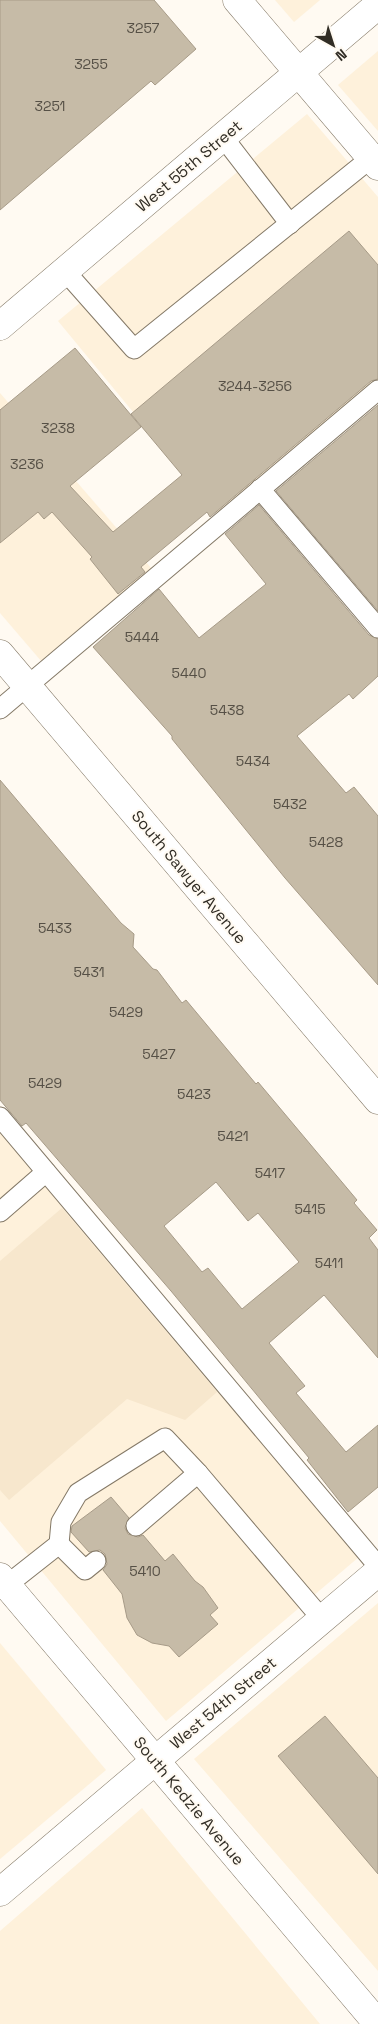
<svg xmlns="http://www.w3.org/2000/svg" width="378" height="2024" font-family="'Space Grotesk',sans-serif">
  <style>
    .built { fill: #fef1db }
    .green { fill: #f7e7cd }
    .building { fill: #c6bba7; stroke: #a79b88; fill-rule: evenodd }
    .lines { fill: none; stroke-linecap: round; stroke-linejoin: round }
    .lane-casing { stroke: #847967; stroke-width: 21 }
    .street-casing { stroke: #847967; stroke-width: 29 }
    .secondary-casing { stroke: #847967; stroke-width: 29 }
    .lane { stroke: #fff; stroke-width: 19 }
    .street { stroke: #fff; stroke-width: 28 }
    .secondary { stroke: #fff; stroke-width: 28 }
    .labels { text-anchor: middle; dominant-baseline: central; stroke-width: 4; stroke-linejoin: round; paint-order: stroke }
    .number-label { font-size: 14px; fill: #565046 }
    .street-label { font-size: 16px; fill: #312d25; stroke: #fffaf2 }
  </style>
  <rect width="100%" height="100%" fill="#fffaf2"/>
  <!-- built -->
  <g class="built">
    <polygon points="275,0 320,0 294,22"/>
    <polygon points="378,51 378,131 338,85"/>
    <polygon points="307,114 378,197 378,390 223,521 58,321"/>
    <polygon points="0,393 158,576 48,669 0,613"/>
    <polygon points="0,1117 366,1551 166,1721 0,1521"/>
    <polygon points="378,1603 378,1971 194,1759"/>
    <polygon points="0,1643 106,1770 0,1859"/>
    <polygon points="142,1808 320,2024 0,2024 0,1931"/>
  </g>
  <!-- green -->
  <polygon class="green" points="62,1208 217,1392 185,1420 127,1399 9,1500 0,1490 0,1261"/>
  <!-- building -->
  <g class="building">
    <polygon points="0,0 154,0 196,49 155,85 151,81 0,210"/>
    <polygon points="349,231 378,265 378,379 371,381 210,517 207,512 141,567 145,572 118,594 90,559 92,557 52,512 44,519 38,512 0,543 0,410 75,348 141,427 70,486 113,532 182,475 131,414"/>
    <polygon points="378,405 378,611 276,491"/>
    <polygon points="259,505 369,635 378,639 378,676 353,699 349,694 297,736 346,793 354,787 378,816 378,985 285,878 172,739 172,736 93,647 159,589 199,638 266,584 225,534"/>
    <path d="M0,780l121,143 13,11 -1,13 20,22 4,1 25,33 4,-3 70,84 2,-2 99,118 -3,3 23,27 -8,8 9,12v108l-54,-63 -55,48 36,43 -9,7 50,59 32,-27v62l-30,25 -41,-52 2,-2 -138,-167 -145,-168 -4,3 -22,-26zM216,1182l32,39 10,-8 41,49 -57,47 -34,-41 -6,4 -38,-46z"/>
    <polygon points="111,1497 129,1518 125,1528 128,1534 138,1537 143,1535 165,1561 173,1554 195,1581 203,1587 218,1608 210,1615 218,1624 179,1657 169,1646 152,1643 137,1635 127,1618 122,1594 103,1570 107,1564 105,1554 100,1550 89,1552 71,1532 72,1526"/>
    <polygon points="325,1716 378,1778 378,1874 278,1756"/>
  </g>
  <g class="lines">
    <defs>
      <g id="lane">
        <polyline points="223,137 290,224"/>
        <polyline points="65,271 134,349 371,158"/>
        <polyline points="260,489 378,628"/>
        <polyline points="0,709 378,390"/>
        <polyline points="0,1117 378,1566"/>
        <polyline points="0,1212 46,1172"/>
        <polyline points="136,1526 198,1473"/>
        <polyline points="59,1544 85,1570 96,1561"/>
        <polyline points="7,1585 59,1544 61,1522 78,1493 165,1438 198,1473 322,1619"/>
      </g>
      <g id="street">
        <polyline points="237,0 378,166"/>
        <polyline points="0,654 378,1100"/>
        <polyline points="0,1892 378,1572"/>
      </g>
      <g id="secondary">
        <polyline points="0,326 378,5"/>
        <polyline points="0,1577 378,2024"/>
      </g>
    </defs>
    <!-- lane casing -->
    <use href="#lane" class="lane-casing"/>
    <!-- street casing -->
    <use href="#street" class="street-casing"/>
    <!-- secondary casing -->
    <use href="#secondary" class="secondary-casing"/>
    <!-- lane -->
    <use href="#lane" class="lane"/>
    <!-- street -->
    <use href="#street" class="street"/>
    <!-- secondary -->
    <use href="#secondary" class="secondary"/>
  </g>
  <g class="labels">
    <!-- number labels -->
    <g class="number-label">
      <text x="143" y="28">3257</text>
      <text x="91" y="64">3255</text>
      <text x="50" y="106">3251</text>
      <text x="255" y="386">3244-3256</text>
      <text x="58" y="428">3238</text>
      <text x="27" y="464">3236</text>
      <text x="142" y="637">5444</text>
      <text x="189" y="673">5440</text>
      <text x="227" y="710">5438</text>
      <text x="253" y="761">5434</text>
      <text x="290" y="804">5432</text>
      <text x="326" y="842">5428</text>
      <text x="55" y="928">5433</text>
      <text x="89" y="972">5431</text>
      <text x="126" y="1012">5429</text>
      <text x="159" y="1054">5427</text>
      <text x="45" y="1083">5429</text>
      <text x="194" y="1094">5423</text>
      <text x="233" y="1136">5421</text>
      <text x="270" y="1173">5417</text>
      <text x="310" y="1209">5415</text>
      <text x="329" y="1263">5411</text>
      <text x="145" y="1571">5410</text>
    </g>
    <!-- street labels -->
    <g class="street-label">
      <text transform="translate(189 166) rotate(-40)">West 55th Street</text>
      <text transform="translate(189 877) rotate(50)">South Sawyer Avenue</text>
      <text transform="translate(223 1703) rotate(-40)">West 54th Street</text>
      <text transform="translate(189 1801) rotate(50)">South Kedzie Avenue</text>
    </g>
  </g>
  <!-- north arrow -->
  <g transform="translate(333 45) rotate(141)" stroke="#fffaf2" stroke-width="4" paint-order="stroke">
  <path d="M0-4L9 19L0 12L-9 19Z" fill="#312d25"/>
  <text y="-8" font-size="14" font-weight="bold" text-anchor="middle" fill="#312d25">N</text>
  </g>
</svg>
